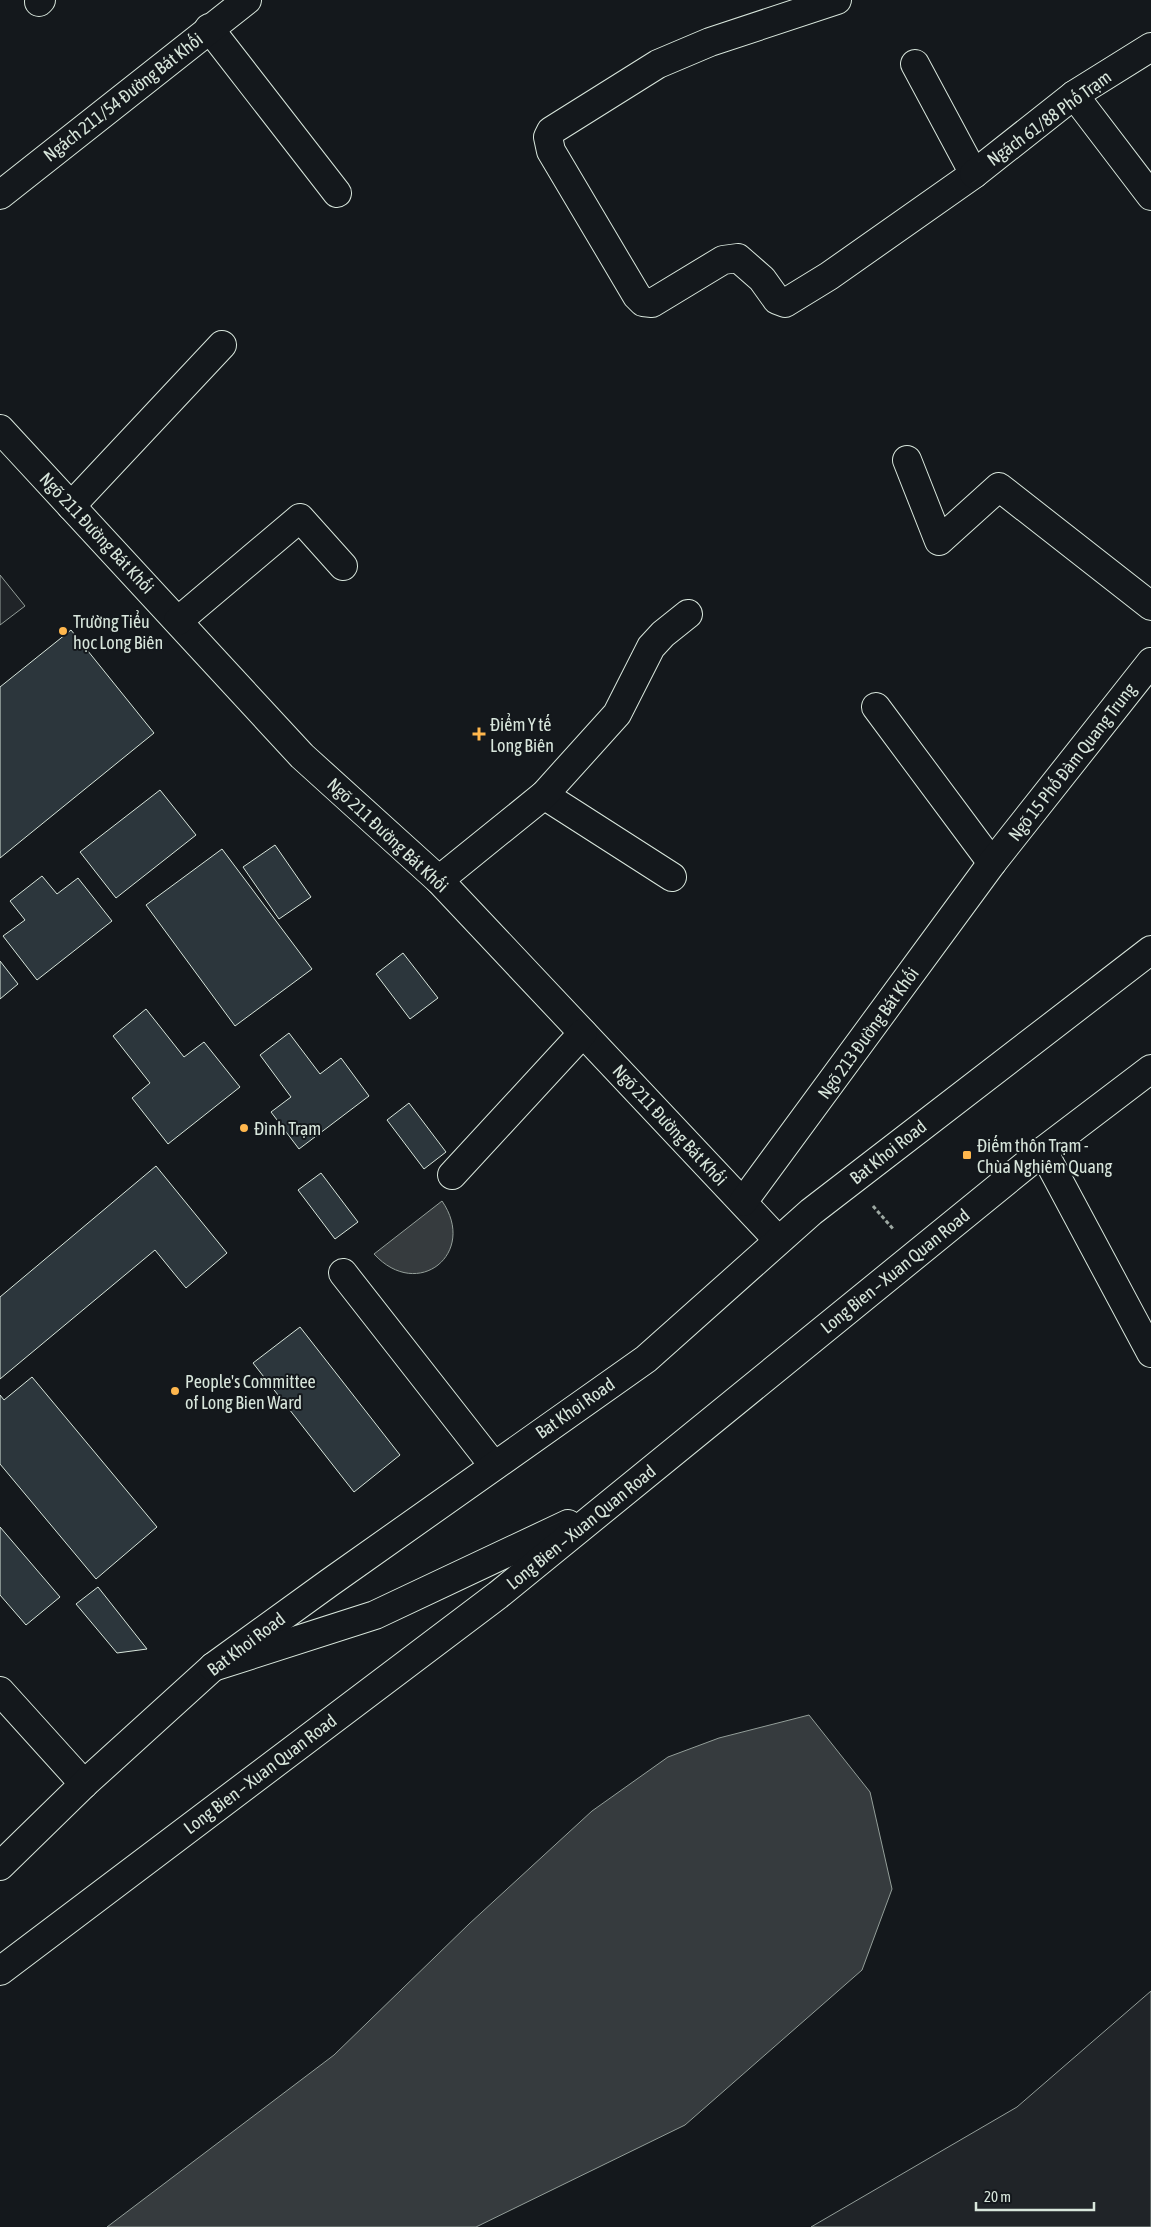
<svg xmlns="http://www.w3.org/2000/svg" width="1151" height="2227" font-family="'Asap Condensed',sans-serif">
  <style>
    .green { fill: #202428; stroke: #939e99 }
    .water { fill: #363b3e; stroke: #939e99 }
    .building { fill: #2c363c; stroke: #d8e6dc }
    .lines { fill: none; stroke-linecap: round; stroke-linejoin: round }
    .minor-casing { stroke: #d8e6dc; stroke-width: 30 }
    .major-casing { stroke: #d8e6dc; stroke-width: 30 }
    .path { stroke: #9da8a2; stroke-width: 3; stroke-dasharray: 4 2.5; stroke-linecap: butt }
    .minor { stroke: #14181c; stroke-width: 28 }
    .major { stroke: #14181c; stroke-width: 28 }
    .poi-dot { fill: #ffb74d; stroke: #14181c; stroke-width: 2 }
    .labels { text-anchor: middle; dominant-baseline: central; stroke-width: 4; stroke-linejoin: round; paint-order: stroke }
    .street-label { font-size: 18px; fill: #d8e6dc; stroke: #14181c }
    .poi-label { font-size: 18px; fill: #d8e6dc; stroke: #14181c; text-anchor: start }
  </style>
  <rect width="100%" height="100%" fill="#14181c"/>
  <!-- green -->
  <g class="green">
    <polygon points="0,575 25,606 0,625"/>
    <polygon points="1151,1991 1151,2227 811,2227 1017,2107"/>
  </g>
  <!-- water -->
  <g class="water">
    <path d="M442,1201c36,52 -24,101 -68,53z"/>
    <polygon points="809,1715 870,1792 892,1889 862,1970 685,2125 476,2227 107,2227 334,2055 469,1924 592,1811 668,1757 719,1738"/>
  </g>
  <!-- building -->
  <g class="building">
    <polygon points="71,630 154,733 0,858 0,687"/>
    <polygon points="160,790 196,835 116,898 80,852"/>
    <polygon points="275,845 311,897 279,919 243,867"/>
    <polygon points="222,849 312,969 235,1026 146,905"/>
    <polygon points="42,876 57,894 78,878 112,921 37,980 3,936 25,920 10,901"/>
    <polygon points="403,953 438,998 410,1019 376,974"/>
    <polygon points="0,961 18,984 0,999"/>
    <polygon points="146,1009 184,1057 204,1042 240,1087 168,1144 132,1098 150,1083 113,1036"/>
    <polygon points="289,1033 320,1074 341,1058 369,1096 299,1149 271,1112 291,1097 260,1055"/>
    <polygon points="409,1103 446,1152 424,1169 387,1120"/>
    <polygon points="156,1166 227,1253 186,1288 155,1250 0,1379 0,1297"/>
    <polygon points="321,1173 358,1222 335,1239 298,1190"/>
    <polygon points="300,1327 400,1455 354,1492 253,1363"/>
    <polygon points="32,1377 157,1527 96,1579 0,1464 0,1395 4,1400"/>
    <polygon points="0,1527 60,1597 26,1625 0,1595"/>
    <polygon points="98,1587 147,1649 117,1653 76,1604"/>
  </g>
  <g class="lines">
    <defs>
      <g id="minor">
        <polyline points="837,0 710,42 658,64 551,131 548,137 551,151 637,296 643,302 652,303 723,260 738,258 762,279 777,300 785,303 829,276 974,174 915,64"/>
        <polyline points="39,2 41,0"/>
        <polyline points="209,28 337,193"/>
        <polyline points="1074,95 1151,196"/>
        <polyline points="974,174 1074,95 1151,47"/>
        <polyline points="0,195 247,0"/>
        <polyline points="0,429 302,756 439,880 778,1240"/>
        <polyline points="907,460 939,541 999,487 1151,606"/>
        <polyline points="71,506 222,345"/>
        <polyline points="178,621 300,518 343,566"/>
        <polyline points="876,707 992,863"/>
        <polyline points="544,795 672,877"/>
        <polyline points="439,880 544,795 617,714 651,647 663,634 688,614"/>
        <polyline points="1043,1151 1151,1353"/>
        <polyline points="452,1175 583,1033"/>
        <polyline points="743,1202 992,863 1151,662"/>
        <polyline points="343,1273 494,1466"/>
        <polyline points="0,1691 84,1784"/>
        <polyline points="0,1866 84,1784 213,1667 329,1583 646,1359 811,1212 1151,950"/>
      </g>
      <g id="major">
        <polyline points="213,1667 375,1615 568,1524"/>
        <polyline points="0,1971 498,1595 1043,1151 1151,1069"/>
      </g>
    </defs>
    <!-- minor casing -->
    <use href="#minor" class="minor-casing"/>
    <!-- major casing -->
    <use href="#major" class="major-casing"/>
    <!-- path -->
    <polyline class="path" points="873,1206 894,1230"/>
    <!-- minor -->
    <use href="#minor" class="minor"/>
    <!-- major -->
    <use href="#major" class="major"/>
  </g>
  <!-- markers -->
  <g class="poi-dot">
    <circle cx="63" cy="631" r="5"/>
    <path d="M476.5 726.5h5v5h5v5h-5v5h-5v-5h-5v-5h5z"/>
    <circle cx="244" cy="1128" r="5"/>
    <rect x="962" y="1150" width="10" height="10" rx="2.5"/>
    <circle cx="175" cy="1391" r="5"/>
  </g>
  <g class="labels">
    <!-- street labels -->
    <g class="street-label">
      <text transform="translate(123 97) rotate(-38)">Ngách 211/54 Đường Bát Khối</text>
      <text transform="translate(1049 118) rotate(-36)">Ngách 61/88 Phố Trạm</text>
      <text transform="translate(97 533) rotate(47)">Ngõ 211 Đường Bát Khối</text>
      <text transform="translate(1072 762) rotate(-52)">Ngõ 15 Phố Đàm Quang Trung</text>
      <text transform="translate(388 835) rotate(43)">Ngõ 211 Đường Bát Khối</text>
      <text transform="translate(868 1033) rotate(-54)">Ngõ 213 Đường Bát Khối</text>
      <text transform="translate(670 1125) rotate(47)">Ngõ 211 Đường Bát Khối</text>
      <text transform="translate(888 1152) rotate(-38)">Bat Khoi Road</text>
      <text transform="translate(895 1271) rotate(-39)">Long Bien – Xuan Quan Road</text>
      <text transform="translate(575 1408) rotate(-35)">Bat Khoi Road</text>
      <text transform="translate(581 1527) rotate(-39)">Long Bien – Xuan Quan Road</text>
      <text transform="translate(246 1644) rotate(-37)">Bat Khoi Road</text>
      <text transform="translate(260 1774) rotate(-37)">Long Bien – Xuan Quan Road</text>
    </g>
    <!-- poi labels -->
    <g class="poi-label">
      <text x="73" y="621">Trường Tiểu<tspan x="73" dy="21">học Long Biên</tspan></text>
      <text x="490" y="724">Điểm Y tế<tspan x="490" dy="21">Long Biên</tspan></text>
      <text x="254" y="1128">Đình Trạm</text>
      <text x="977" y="1145">Điếm thôn Trạm -<tspan x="977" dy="21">Chùa Nghiêm Quang</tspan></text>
      <text x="185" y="1381">People's Committee<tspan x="185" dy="21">of Long Bien Ward</tspan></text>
    </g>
  </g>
  <!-- scale -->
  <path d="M976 2202v8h118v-8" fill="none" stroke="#d8e6dc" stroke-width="2.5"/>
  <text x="984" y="2202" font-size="15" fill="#d8e6dc" stroke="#14181c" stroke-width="4" paint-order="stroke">20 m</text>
</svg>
